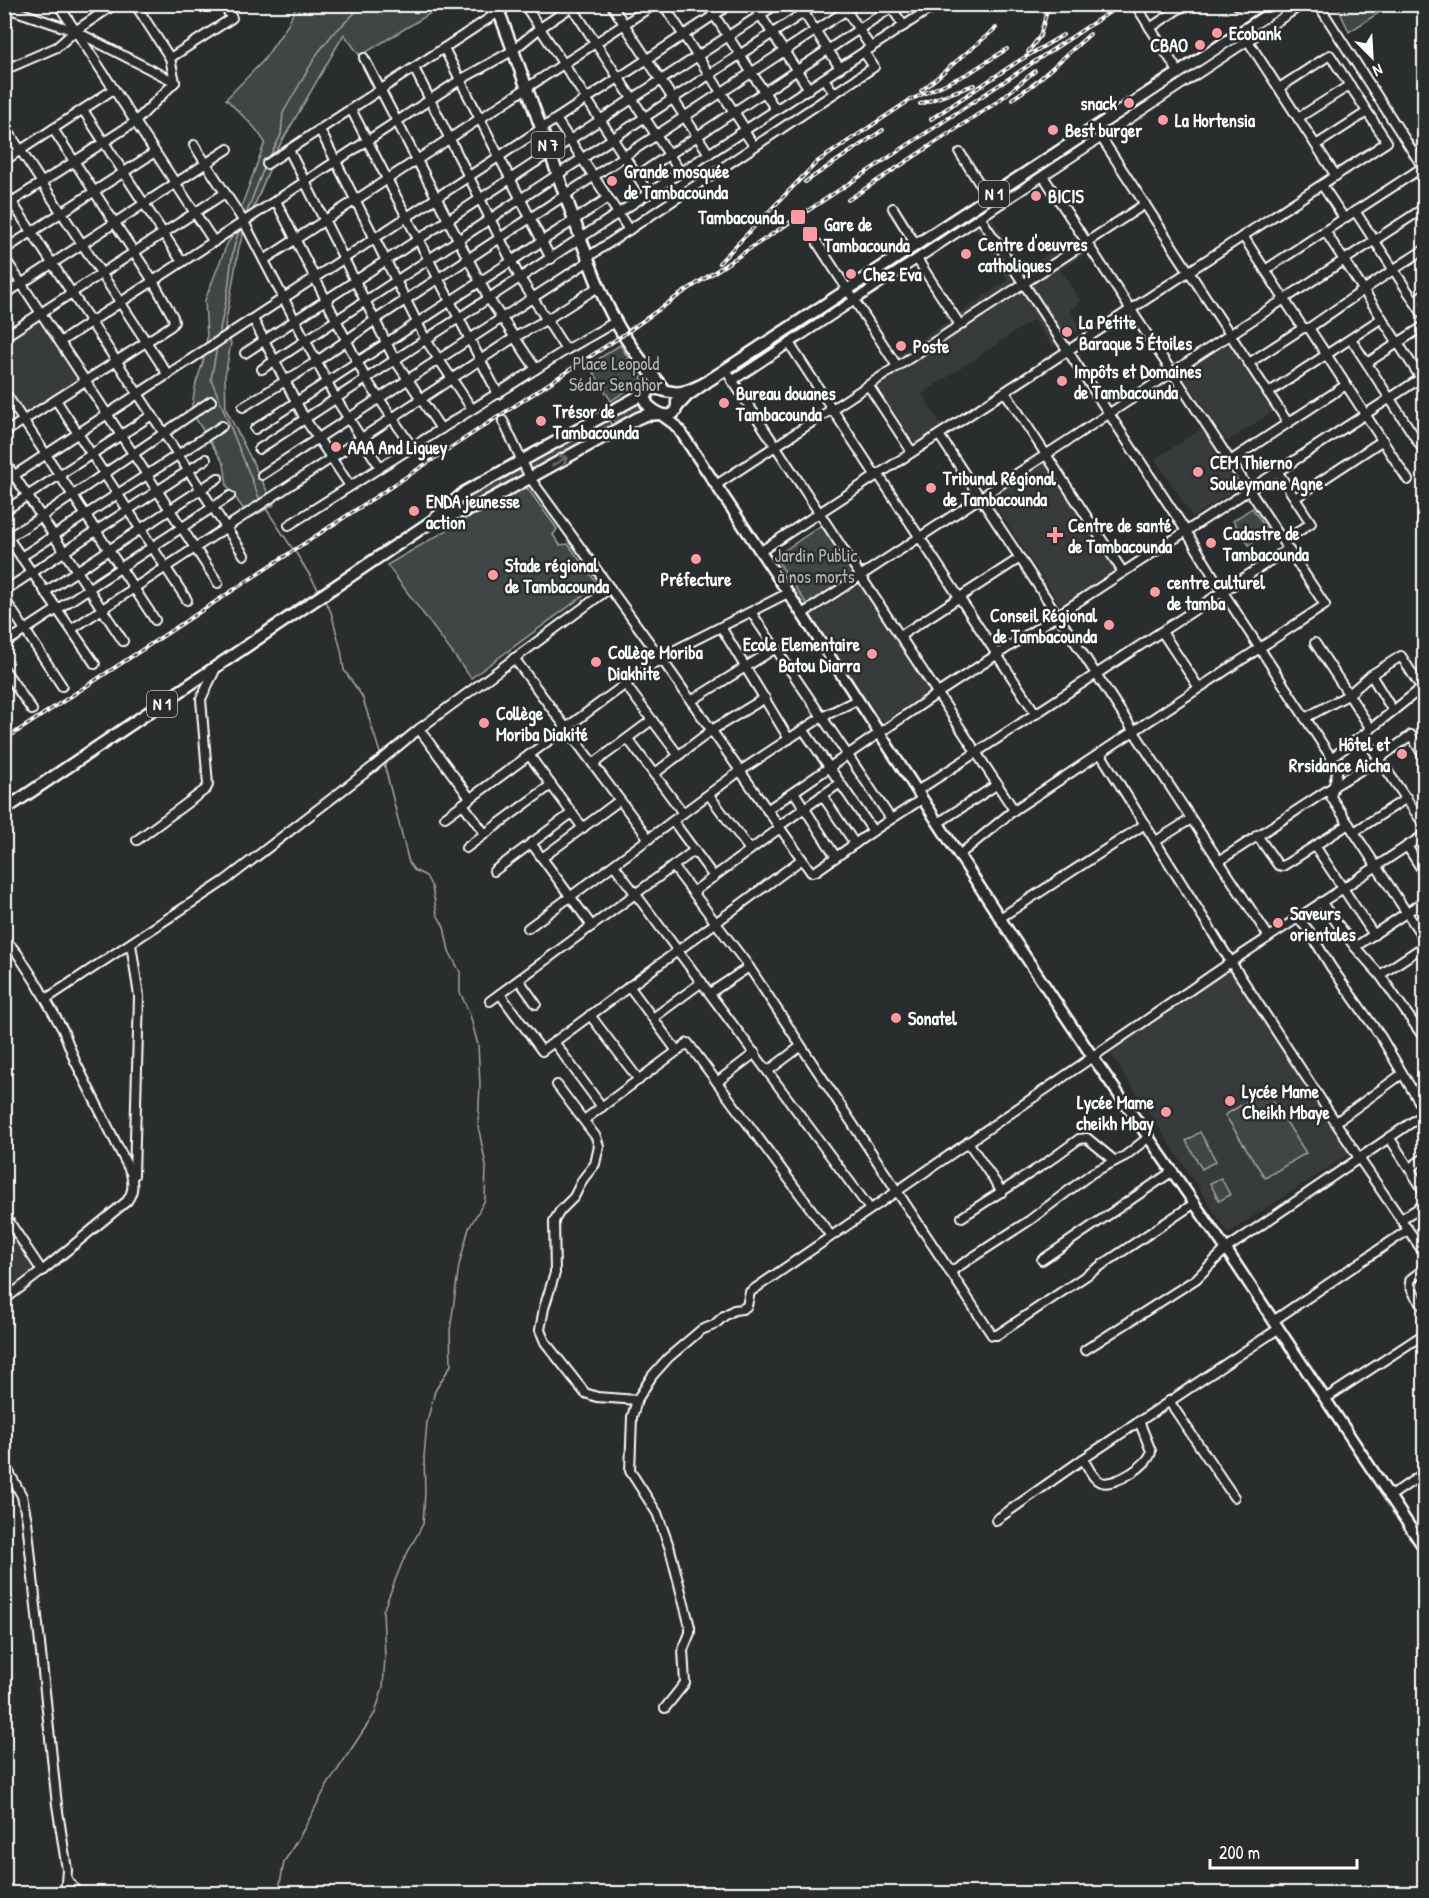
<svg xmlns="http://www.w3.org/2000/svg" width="1429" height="1898" font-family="'Patrick Hand',sans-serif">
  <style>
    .built { fill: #373a3b }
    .green { fill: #414445; stroke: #a0a2a2; stroke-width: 1.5 }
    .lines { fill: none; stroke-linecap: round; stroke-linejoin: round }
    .stream { stroke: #a6a7a7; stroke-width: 1.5 }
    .minor-casing { stroke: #fff; stroke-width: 12 }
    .major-casing { stroke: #fff; stroke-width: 14 }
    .highway-casing { stroke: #fff; stroke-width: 15 }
    .minor { stroke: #2a2d2e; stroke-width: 8 }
    .major { stroke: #2a2d2e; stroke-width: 9 }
    .highway { stroke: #2a2d2e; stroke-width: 10 }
    .rail-casing { stroke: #fff; stroke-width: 4 }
    .rail { stroke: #2a2d2e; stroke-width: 1.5; stroke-dasharray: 4.5; stroke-linecap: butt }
    .oneway { stroke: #6a6c6d }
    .poi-dot { fill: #ff9aa2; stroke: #2a2d2e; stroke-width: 2 }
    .labels { text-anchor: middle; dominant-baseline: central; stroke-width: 5; stroke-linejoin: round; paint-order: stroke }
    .shield { fill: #2a2d2e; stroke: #bfc0c0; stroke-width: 1.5 }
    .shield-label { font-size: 16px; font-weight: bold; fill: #fff }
    .poi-label { font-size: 18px; font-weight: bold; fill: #fff; stroke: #2a2d2e; text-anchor: start }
    .park-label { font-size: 18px; fill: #b3b4b5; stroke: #2a2d2e }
  </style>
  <rect width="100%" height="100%" fill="#2a2d2e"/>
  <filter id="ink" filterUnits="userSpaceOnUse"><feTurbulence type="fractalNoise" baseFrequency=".0167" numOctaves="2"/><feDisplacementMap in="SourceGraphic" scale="12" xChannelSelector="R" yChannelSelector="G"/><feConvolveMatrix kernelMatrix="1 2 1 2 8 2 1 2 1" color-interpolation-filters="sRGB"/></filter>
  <g filter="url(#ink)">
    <!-- built -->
    <g class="built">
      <polygon points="989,214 1025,269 1079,234 1090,250 1061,270 1081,302 1070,310 1083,329 1053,347 1033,320 922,394 943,427 915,445 874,385 895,357 1008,280 973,225"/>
      <polygon points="41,317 80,378 24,414 5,384 5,340"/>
      <polygon points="1229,339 1276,409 1227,442 1180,372"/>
      <polygon points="1204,427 1241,486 1193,517 1155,459"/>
      <polygon points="1047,462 1120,572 1063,609 990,498"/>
      <polygon points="862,583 934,692 884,725 811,616"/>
      <polygon points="1231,969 1351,1153 1228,1233 1108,1050"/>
      <polygon points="4,1219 39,1270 5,1294 4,1293"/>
    </g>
    <!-- green -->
    <g class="green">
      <polygon points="297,5 444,5 360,56 344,34 278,148 251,214 247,219 240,210 265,142 255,128 226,99 263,61 287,26"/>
      <polygon points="1337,5 1391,5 1349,32"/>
      <polygon points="245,228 239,247 225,326 231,343 225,376 226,409 274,505 250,518 227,486 224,464 191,411 196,383 203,362 207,337 205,300 227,244 235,232"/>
      <polygon points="620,345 643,380 611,401 589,365"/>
      <polygon points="639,400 644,407 643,411 617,425 611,415"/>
      <polygon points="607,417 613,427 530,475 525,462"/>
      <polygon points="520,467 524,475 473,507 463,507 462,499"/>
      <polygon points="521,487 528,489 555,526 557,529 553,535 560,545 568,544 598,585 471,678 387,565"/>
      <polygon points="1252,508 1268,532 1249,545 1233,521"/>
      <polygon points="823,524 857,574 808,606 775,557"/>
      <polygon points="1266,1090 1306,1153 1265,1178 1225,1115"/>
      <polygon points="1200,1132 1216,1161 1202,1169 1186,1141"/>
      <polygon points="1221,1178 1230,1195 1219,1201 1210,1183"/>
    </g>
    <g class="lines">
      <!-- stream -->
      <g class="stream">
        <polyline points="269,158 281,135 283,113 317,54 332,35 364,4"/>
        <polyline points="245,217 265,165"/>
        <path d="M219,336c2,-16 7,-31 9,-47 3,-21 3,-40 12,-60"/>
        <polyline points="217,347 211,379 260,500"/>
        <polyline points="265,507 292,548"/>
        <polyline points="296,553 320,592"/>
        <polyline points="324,599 331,612 341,650 344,670 362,696 381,756"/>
        <polyline points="278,1894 284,1862 304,1829 325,1789 375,1713 383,1687 385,1657 383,1611 402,1563 423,1524 425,1492 424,1457 427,1422 435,1391 451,1365 450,1331 459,1265 469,1228 485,1200 486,1166 478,1125 480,1084 478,1045 470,1015 460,992 460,972 449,951 444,927 437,914 432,887 426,876 414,870 409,863 384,763"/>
      </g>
      <defs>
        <g id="minor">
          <polyline points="58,4 214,242"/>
          <polyline points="524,4 649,194"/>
          <polyline points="570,4 681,173"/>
          <polyline points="611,4 709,154"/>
          <polyline points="663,4 746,130"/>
          <polyline points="707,4 776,110"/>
          <polyline points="753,4 809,89"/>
          <polyline points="798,4 840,68"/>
          <polyline points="842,4 871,48"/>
          <polyline points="1135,4 1179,73"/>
          <polyline points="1236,4 1237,5"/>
          <polyline points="1318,4 1424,169"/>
          <polyline points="890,6 904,26"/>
          <polyline points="4,7 75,31 175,82"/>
          <polyline points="1150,28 1186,4"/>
          <polyline points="1248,41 1336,176"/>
          <polyline points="444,48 551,259"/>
          <polyline points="170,58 232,18 223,4"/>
          <polyline points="364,58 489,299 536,369"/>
          <polyline points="414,68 520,278 566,350"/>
          <polyline points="4,70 57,47 75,31 115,4"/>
          <polyline points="824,79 834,93"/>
          <polyline points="351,109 498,394"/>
          <polyline points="83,110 182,262"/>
          <polyline points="1298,118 1350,85"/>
          <polyline points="556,119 629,230"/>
          <polyline points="4,125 168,375"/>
          <polyline points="1095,128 1288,423"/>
          <polyline points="320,130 426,340 472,409"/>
          <polyline points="744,131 754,146"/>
          <polyline points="194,145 244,222 336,399 380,467"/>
          <polyline points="1316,145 1367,112"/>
          <polyline points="289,150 395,360 441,429"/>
          <polyline points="960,153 988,197"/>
          <polyline points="4,161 114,89"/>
          <polyline points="267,164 511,4"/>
          <polyline points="637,176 897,4"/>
          <polyline points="1322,185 1344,218"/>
          <polyline points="4,190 244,555"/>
          <polyline points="276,201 366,379 412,447"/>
          <polyline points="4,207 135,122 175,82 170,58 135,4"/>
          <polyline points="893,208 916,245"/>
          <polyline points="1355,211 1424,316"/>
          <polyline points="980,217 1186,531 1223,592 1338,768 1331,797 1424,939"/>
          <polyline points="1325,231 1424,383"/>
          <polyline points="1243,236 1303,328"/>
          <polyline points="818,244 897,366"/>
          <polyline points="4,250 155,152"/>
          <polyline points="4,257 218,583"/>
          <polyline points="588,257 874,67 864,52"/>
          <polyline points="917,259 960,325"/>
          <polyline points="264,260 655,4"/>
          <polyline points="1265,270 1423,167"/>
          <polyline points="4,295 228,149"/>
          <polyline points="1414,301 1424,294"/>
          <polyline points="253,319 305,419 350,486"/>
          <polyline points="1309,328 1408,480"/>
          <polyline points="4,337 225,193"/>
          <polyline points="1351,339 1424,451"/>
          <polyline points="60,342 460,80 512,51 540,28 576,4"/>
          <polyline points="789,343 876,476"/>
          <polyline points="245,353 777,4"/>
          <path d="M1249,363l54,-35h6c38,-26 76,-54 115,-78"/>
          <polyline points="1367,363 1424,326"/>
          <polyline points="262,369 817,4"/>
          <polyline points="725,369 1014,810"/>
          <polyline points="732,381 1303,4"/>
          <polyline points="868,385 912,452"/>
          <polyline points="4,391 155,620"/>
          <polyline points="1005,392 1123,572"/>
          <polyline points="1268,393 1382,318"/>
          <polyline points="56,400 187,600"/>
          <polyline points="243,407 316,362 375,320 856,4"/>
          <polyline points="503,421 530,478 657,653"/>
          <polyline points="255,429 608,198"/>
          <polyline points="4,433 171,326 174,322 173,317 153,281 53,129"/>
          <polyline points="939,435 1269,937"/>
          <polyline points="259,449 937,4"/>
          <polyline points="4,460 123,641"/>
          <polyline points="1230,461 1346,385"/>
          <polyline points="1277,471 1311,523 1283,542"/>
          <polyline points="878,474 1036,714"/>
          <polyline points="262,475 589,261"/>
          <polyline points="4,482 731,4"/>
          <polyline points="716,485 1145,204"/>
          <polyline points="1295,498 1383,440"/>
          <polyline points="4,511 152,415"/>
          <polyline points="289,525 566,350 615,322"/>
          <polyline points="4,532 95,664"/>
          <polyline points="4,540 41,517 211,401"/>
          <polyline points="761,551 1387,142 1330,55 1279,88"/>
          <polyline points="21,557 222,426"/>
          <polyline points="4,591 206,459"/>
          <polyline points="45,592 218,478"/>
          <polyline points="4,598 62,686"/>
          <polyline points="751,612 891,819"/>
          <polyline points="802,614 1424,208"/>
          <polyline points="721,627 789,739"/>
          <polyline points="72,629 515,337 546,320 598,287"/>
          <polyline points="1162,632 1199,688"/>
          <polyline points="900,636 1020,558"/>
          <polyline points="1315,643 1371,729"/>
          <polyline points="4,644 230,496"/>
          <polyline points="665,655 663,652 657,653 655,659 659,662 663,661 665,655 788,593"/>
          <polyline points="514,658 649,839"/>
          <polyline points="663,661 811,872 816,871 873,831 922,799"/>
          <polyline points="4,669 32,710"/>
          <polyline points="1371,675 1393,711"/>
          <polyline points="625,684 679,756"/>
          <polyline points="691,701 776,648"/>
          <polyline points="1305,718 1348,695 1371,675 1401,656 1424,692"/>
          <polyline points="419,729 470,798"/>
          <polyline points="803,729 873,831"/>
          <polyline points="1363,735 1424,825"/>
          <polyline points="628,739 683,813"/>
          <polyline points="1100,753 1231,962 1359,1158 1424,1253"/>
          <polyline points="529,755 583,828"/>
          <polyline points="1331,758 1363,735 1424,686"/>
          <polyline points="593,764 652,720"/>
          <polyline points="654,774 712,730 765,698"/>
          <polyline points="917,791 1288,549"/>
          <polyline points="794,792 836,857"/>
          <polyline points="709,795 750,850"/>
          <polyline points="822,795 855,844"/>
          <polyline points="463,804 485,834"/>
          <polyline points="767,810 938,693 1424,376"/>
          <polyline points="445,817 657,661"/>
          <polyline points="673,821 714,877"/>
          <polyline points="938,823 998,784"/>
          <polyline points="779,826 840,783"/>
          <polyline points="1354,832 1407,798"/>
          <polyline points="1257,835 1278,865 1283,866 1349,824"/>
          <polyline points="137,840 206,789 208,785 201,699 216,668"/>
          <polyline points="1156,841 1191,819"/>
          <polyline points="531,843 592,926"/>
          <polyline points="1315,846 1374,935"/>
          <polyline points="1407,846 1424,873"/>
          <polyline points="466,848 551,785"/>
          <polyline points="959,855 1014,810 1325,605 1043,176"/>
          <polyline points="542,858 620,800"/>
          <polyline points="1219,861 1334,786 1379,759 1411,735 1424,757"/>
          <polyline points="614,865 870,1209"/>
          <polyline points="673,866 749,967 992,1335 997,1335 1195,1203"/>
          <polyline points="494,871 572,813"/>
          <polyline points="693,892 780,828"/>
          <polyline points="1321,902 1355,947 1380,975 1424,1038"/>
          <polyline points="1000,918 1145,824"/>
          <polyline points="1298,918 1309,931 1331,967 1381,1037 1424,1110"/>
          <polyline points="528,928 740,771 822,717 857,700"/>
          <path d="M4,938l13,15 20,31 26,46 12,31 56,112c2,11 3,18 -4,28l-85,70 -38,29"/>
          <polyline points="131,944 139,996 134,1175"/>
          <polyline points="1355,947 1424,901"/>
          <polyline points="1380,975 1424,946"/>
          <polyline points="519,980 536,1004"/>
          <polyline points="629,986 677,1051"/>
          <polyline points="710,993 749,967"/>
          <polyline points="500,994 542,1051 802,859"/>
          <polyline points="46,999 226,880 374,766 419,729 610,588"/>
          <polyline points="490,1001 695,850"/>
          <polyline points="590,1015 639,1080"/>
          <polyline points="653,1018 702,982"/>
          <polyline points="554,1042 602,1107"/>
          <polyline points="768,1071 800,1047"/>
          <polyline points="717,1082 755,1053"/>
          <polyline points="557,1085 596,1137 599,1146 595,1164 583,1179 574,1197 560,1211 554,1221 555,1273 544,1308 540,1330 545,1342 585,1393 597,1397 637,1400"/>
          <polyline points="584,1120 688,1043 831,1236"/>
          <polyline points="1336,1122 1402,1074"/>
          <polyline points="1389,1137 1424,1191"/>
          <polyline points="968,1142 1002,1192"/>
          <polyline points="1410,1168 1424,1158"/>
          <polyline points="4,1214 42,1271"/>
          <polyline points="962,1217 1046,1163 1079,1139 1087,1138 1115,1161"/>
          <polyline points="1401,1219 1424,1205"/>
          <polyline points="1042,1260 1173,1171"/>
          <path d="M1424,1269c-3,3 -10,7 -13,10 -5,8 9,22 13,28"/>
          <polyline points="950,1272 1030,1220 1092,1173 1125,1156 1149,1137"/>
          <polyline points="1273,1321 1408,1230"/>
          <polyline points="1085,1350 1196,1279 1226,1249 1424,1114"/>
          <polyline points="1325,1399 1424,1334"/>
          <polyline points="1169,1401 1234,1497"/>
          <path d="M1083,1459c5,7 9,20 18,23 13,5 50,-18 50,-31l-12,-30"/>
          <polyline points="4,1463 22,1496 27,1521 57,1805 67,1870 65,1894"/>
          <polyline points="1389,1497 1424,1473"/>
          <polyline points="996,1520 1083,1459 1278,1329"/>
          <polyline points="665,1708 685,1683 683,1650 690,1633 690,1627 670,1549 657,1513 630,1471 632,1417 637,1400 652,1376 668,1358 701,1330 714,1325 724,1316 734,1310 742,1309 747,1306 750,1292 1231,962 1424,835"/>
          <polyline points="67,1879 78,1894"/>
        </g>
        <polyline id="major" points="660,414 674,424 680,431 802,614 1013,938 1092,1056 1226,1249 1424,1548"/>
        <g id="highway">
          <path d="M496,4c25,67 49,135 73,202 15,40 27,81 48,118 13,24 31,45 48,67"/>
          <path d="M648,392l-2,5v6c9,11 32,22 31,-2"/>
          <polyline points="677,407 687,396 705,383 1284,4"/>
          <polyline points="435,520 477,507 638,418 646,415 659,414"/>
          <path d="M4,810l428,-289 33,-29 187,-103c7,-1 12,2 20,3 12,2 22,-4 33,-9"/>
        </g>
      </defs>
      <!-- minor casing -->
      <use href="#minor" class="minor-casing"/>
      <!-- major casing -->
      <use href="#major" class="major-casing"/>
      <!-- highway casing -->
      <use href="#highway" class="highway-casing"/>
      <!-- minor -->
      <use href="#minor" class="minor"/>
      <!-- major -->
      <use href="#major" class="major"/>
      <!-- highway -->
      <use href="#highway" class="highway"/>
      <defs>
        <g id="rail">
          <polyline points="1028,52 1040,36 1049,4"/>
          <polyline points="921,91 996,28"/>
          <polyline points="1012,99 1034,84 1090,34"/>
          <polyline points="920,104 974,85"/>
          <polyline points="931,119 1017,62 1063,35"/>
          <polyline points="805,182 883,130"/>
          <polyline points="848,200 997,102 1035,71"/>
          <polyline points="719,263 817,162 910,100 969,73 1007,49"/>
          <polyline points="4,740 623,335 678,296 1122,4"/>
        </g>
      </defs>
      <!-- rail casing -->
      <use href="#rail" class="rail-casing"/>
      <!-- rail -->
      <use href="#rail" class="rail"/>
    </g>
    <!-- one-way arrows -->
    <defs><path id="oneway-shaft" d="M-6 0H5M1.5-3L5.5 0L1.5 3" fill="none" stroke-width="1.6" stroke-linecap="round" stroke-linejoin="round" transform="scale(1.5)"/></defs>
    <use class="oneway" href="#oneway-shaft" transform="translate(560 461) rotate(-30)"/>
  </g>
  <!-- markers -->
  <g class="poi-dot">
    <circle cx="1217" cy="33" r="6"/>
    <circle cx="1200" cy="45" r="6"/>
    <circle cx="1129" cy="103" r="6"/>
    <circle cx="1163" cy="120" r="6"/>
    <circle cx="1053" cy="130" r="6"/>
    <circle cx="612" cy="181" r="6"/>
    <circle cx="1036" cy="196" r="6"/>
    <rect x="790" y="209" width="16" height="16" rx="3"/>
    <rect x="802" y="226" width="16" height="16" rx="3"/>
    <circle cx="966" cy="254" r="6"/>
    <circle cx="851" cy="274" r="6"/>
    <circle cx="1067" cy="332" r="6"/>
    <circle cx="901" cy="346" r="6"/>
    <circle cx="1062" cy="381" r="6"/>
    <circle cx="724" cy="403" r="6"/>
    <circle cx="541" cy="421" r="6"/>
    <circle cx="336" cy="447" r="6"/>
    <circle cx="1198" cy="472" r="6"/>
    <circle cx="931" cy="488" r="6"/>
    <circle cx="414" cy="511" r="6"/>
    <path d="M1052 526h6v6h6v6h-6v6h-6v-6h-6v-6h6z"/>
    <circle cx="1211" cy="543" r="6"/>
    <circle cx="696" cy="559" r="6"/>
    <circle cx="493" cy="575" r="6"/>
    <circle cx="1155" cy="592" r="6"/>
    <circle cx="1109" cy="625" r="6"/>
    <circle cx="872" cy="654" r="6"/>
    <circle cx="596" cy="662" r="6"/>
    <circle cx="484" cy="723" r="6"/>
    <circle cx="1402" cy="754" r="6"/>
    <circle cx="1278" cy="923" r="6"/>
    <circle cx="896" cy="1018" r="6"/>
    <circle cx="1230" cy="1101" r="6"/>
    <circle cx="1166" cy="1112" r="6"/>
  </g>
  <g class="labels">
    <!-- shield labels -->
    <g class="shield">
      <rect x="531.5" y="132" width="33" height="26" rx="4.5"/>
      <rect x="979" y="181" width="30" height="26" rx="4.5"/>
      <rect x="147" y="691" width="30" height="26" rx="4.5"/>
    </g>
    <g class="shield-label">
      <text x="548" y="145">N 7</text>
      <text x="994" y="194">N 1</text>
      <text x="162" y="704">N 1</text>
    </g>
    <!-- poi labels -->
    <g class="poi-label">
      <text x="1229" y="33">Ecobank</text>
      <text x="1188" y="45" text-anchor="end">CBAO</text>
      <text x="1117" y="103" text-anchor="end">snack</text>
      <text x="1175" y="120">La Hortensia</text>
      <text x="1065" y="130">Best burger</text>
      <text x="624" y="171">Grande mosquée<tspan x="624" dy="21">de Tambacounda</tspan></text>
      <text x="1048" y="196">BICIS</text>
      <text x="784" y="217" text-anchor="end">Tambacounda</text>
      <text x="824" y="224">Gare de<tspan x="824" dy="21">Tambacounda</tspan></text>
      <text x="978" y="244">Centre d'oeuvres<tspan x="978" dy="21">catholiques</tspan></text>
      <text x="863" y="274">Chez Eva</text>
      <text x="1079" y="322">La Petite<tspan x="1079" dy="21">Baraque 5 Étoiles</tspan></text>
      <text x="913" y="346">Poste</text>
      <text x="1074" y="371">Impôts et Domaines<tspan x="1074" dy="21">de Tambacounda</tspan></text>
      <text x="736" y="393">Bureau douanes<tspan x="736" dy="21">Tambacounda</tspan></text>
      <text x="553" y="411">Trésor de<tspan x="553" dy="21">Tambacounda</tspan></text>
      <text x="348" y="447">AAA And Liguey</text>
      <text x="1210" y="462">CEM Thierno<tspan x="1210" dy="21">Souleymane Agne</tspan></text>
      <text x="943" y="478">Tribunal Régional<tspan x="943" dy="21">de Tambacounda</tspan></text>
      <text x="426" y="501">ENDA jeunesse<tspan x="426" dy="21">action</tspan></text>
      <text x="1068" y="525">Centre de santé<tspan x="1068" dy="21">de Tambacounda</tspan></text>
      <text x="1223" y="533">Cadastre de<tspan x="1223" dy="21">Tambacounda</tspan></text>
      <text x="505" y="565">Stade régional<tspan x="505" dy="21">de Tambacounda</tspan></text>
      <text x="696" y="579" text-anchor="middle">Préfecture</text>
      <text x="1167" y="582">centre culturel<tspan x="1167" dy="21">de tamba</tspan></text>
      <text x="1097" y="615" text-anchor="end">Conseil Régional<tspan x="1097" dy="21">de Tambacounda</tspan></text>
      <text x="860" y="644" text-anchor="end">Ecole Elementaire<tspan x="860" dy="21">Batou Diarra</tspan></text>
      <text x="608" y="652">Collège Moriba<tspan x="608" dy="21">Diakhite</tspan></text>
      <text x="496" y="713">Collège<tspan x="496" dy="21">Moriba Diakité</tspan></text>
      <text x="1390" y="744" text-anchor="end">Hôtel et<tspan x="1390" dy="21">Rrsidance Aicha</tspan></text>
      <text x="1290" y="913">Saveurs<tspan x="1290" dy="21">orientales</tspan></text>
      <text x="908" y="1018">Sonatel</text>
      <text x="1242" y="1091">Lycée Mame<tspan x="1242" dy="21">Cheikh Mbaye</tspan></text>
      <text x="1154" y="1102" text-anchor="end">Lycée Mame<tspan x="1154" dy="21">cheikh Mbay</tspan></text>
    </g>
    <!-- park labels -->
    <g class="park-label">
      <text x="616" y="363">Place Leopold<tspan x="616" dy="21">Sédar Senghor</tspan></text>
      <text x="816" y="555">Jardin Public<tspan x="816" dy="21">à nos morts</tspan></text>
    </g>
  </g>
  <!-- margin -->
  <rect width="1429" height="1898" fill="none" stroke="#2a2d2e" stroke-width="24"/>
  <rect x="12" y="12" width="1405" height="1874" fill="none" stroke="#fff" stroke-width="2" filter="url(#ink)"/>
  <!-- north arrow -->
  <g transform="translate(1372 57) rotate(156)" stroke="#2a2d2e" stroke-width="4.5" paint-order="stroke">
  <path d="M0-4.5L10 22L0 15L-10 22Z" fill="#ffffff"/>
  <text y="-9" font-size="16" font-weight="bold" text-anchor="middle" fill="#ffffff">N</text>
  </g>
  <!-- scale -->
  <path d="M1210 1859v9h147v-9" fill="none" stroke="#ffffff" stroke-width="3"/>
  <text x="1219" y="1859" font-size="18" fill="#ffffff" stroke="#2a2d2e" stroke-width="4.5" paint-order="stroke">200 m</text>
</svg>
